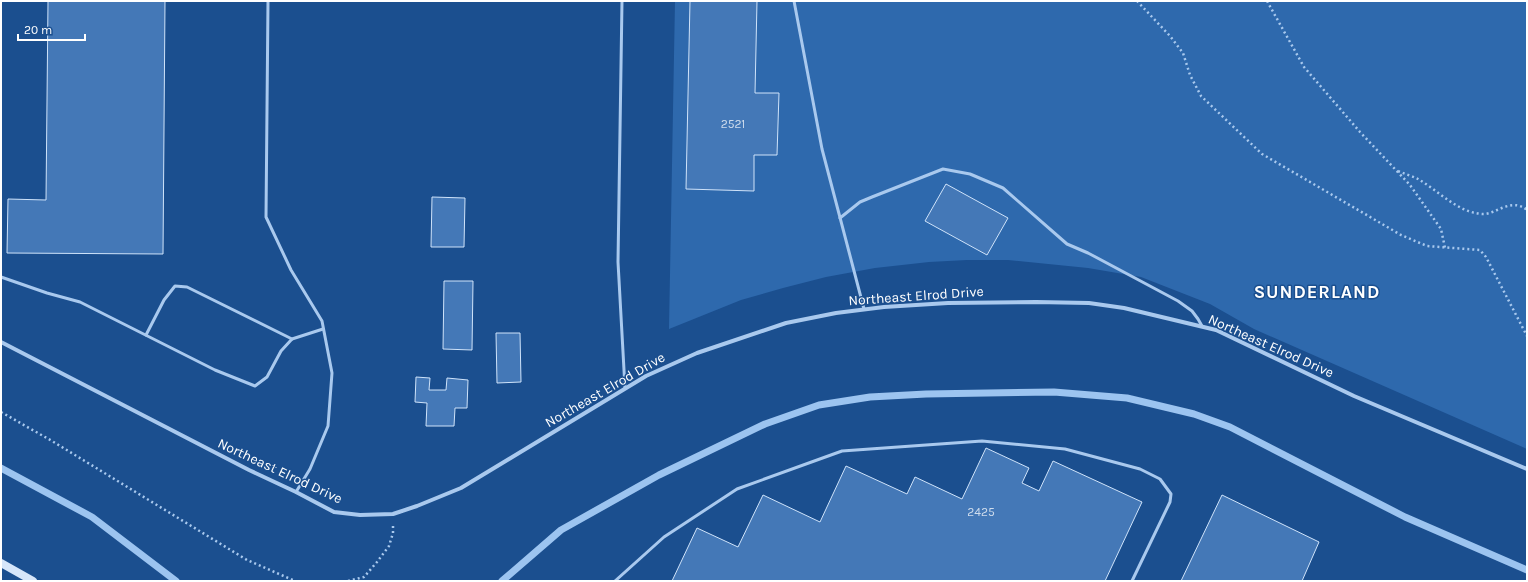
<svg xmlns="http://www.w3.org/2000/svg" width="1528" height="582" font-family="Karla,sans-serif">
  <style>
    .green { fill: #2e69ad }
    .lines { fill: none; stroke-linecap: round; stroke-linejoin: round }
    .stream { stroke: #9cc4f0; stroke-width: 7 }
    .building { fill: #4478b7; stroke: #cfe3fa }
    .path { stroke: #a9c9ee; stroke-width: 2.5; stroke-dasharray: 2 3; stroke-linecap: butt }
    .lane { stroke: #a9c9ee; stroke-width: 3 }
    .street { stroke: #a9c9ee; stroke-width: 4 }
    .secondary { stroke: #d6e6fa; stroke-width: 8 }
    .labels { text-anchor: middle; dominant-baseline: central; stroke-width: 3; stroke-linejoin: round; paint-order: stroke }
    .number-label { font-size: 12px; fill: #d0dded }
    .street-label { font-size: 14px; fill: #fff; stroke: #1b4f8f }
    .district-label { font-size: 18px; font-weight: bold; letter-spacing: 1px; fill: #fff; stroke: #1b4f8f }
  </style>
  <rect width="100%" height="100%" fill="#1b4f8f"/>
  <!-- green -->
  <polygon class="green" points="675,1 1527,1 1527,449 1254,329 1210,304 1141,277 1088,268 1008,260 967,260 929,262 875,268 826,277 783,288 741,300 669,329"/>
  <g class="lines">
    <!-- stream -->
    <g class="stream">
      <polyline points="1,468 92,517 176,581"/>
      <polyline points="502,581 561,530 659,475 765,424 819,405 870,397 926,394 1054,392 1127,398 1194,414 1230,427 1405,517 1527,570"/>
    </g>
  </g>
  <!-- building -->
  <g class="building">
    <polygon points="48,1 165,1 163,254 7,253 8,199 46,200"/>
    <polygon points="690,1 757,1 755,93 779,93 777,155 754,155 754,191 686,189"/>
    <polygon points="946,184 1008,218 987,255 925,221"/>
    <polygon points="432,197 465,198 464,247 431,247"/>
    <polygon points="444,281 473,281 472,350 443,349"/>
    <polygon points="496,333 520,333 521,382 497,383"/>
    <polygon points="416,377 430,378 429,390 446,390 447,378 468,380 467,408 455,408 454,426 426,426 427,403 415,402"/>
    <polygon points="986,448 1029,468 1022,483 1039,491 1053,461 1142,502 1105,581 672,581 697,528 738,547 763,495 820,522 846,466 907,494 915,477 962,499"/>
    <polygon points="1222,495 1319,542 1302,581 1181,581"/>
  </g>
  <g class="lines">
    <!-- path -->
    <g class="path">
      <polyline points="1137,1 1170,36 1183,53 1190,75 1201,96 1262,154 1401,235 1427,246 1480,250 1486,257 1527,336"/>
      <polyline points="1267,1 1304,67 1360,132 1410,185 1441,229 1445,248"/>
      <path d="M1398,171c7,3 14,5 20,8 21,12 40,34 65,35 14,0 28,-17 44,-4"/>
      <polyline points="1,412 52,441 247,560 295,581"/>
      <polyline points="348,581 364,577 377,562 389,546 393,533 393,526"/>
    </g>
    <!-- lane -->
    <g class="lane">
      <polyline points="268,1 266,217 291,270 322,321 332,373 328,426 310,469 296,492"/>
      <polyline points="622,1 618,262 625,388"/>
      <polyline points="794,1 822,149 864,309"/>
      <polyline points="840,218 860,202 872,197 943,169 970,174 1003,188 1067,244 1088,253 1178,301 1192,311 1198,319 1202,326"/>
      <polyline points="1,277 47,293 80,302 215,370 255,386 267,377 281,351 292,339 323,329"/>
      <polyline points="146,335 164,300 175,286 187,287 292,339"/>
      <polyline points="615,581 664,537 737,489 842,451 982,441 1065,449 1140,469 1160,479 1171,494 1170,502 1132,581"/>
    </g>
    <!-- street -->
    <polyline class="street" points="1,342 249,470 296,492 334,512 360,515 393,514 417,506 461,488 646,376 697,353 786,323 836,313 884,307 948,303 1036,302 1089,303 1124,308 1216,330 1354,396 1527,469"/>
    <!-- secondary -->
    <polyline class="secondary" points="1,563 33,581"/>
  </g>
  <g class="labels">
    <!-- number labels -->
    <g class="number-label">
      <text x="733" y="124">2521</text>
      <text x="981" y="512">2425</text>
    </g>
    <!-- street labels -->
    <g class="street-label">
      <text transform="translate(916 296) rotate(-4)">Northeast Elrod Drive</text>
      <text transform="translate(1271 346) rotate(24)">Northeast Elrod Drive</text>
      <text transform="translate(605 390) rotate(-30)">Northeast Elrod Drive</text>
      <text transform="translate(280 471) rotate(25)">Northeast Elrod Drive</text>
    </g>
    <!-- district labels -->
    <g class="district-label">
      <text x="1317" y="292">SUNDERLAND</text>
    </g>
  </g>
  <!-- border -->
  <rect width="1528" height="582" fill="none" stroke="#ffffff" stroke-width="4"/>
  <!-- scale -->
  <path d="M18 34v6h67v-6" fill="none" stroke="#ffffff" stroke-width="2"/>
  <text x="24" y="34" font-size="12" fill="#ffffff" stroke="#1b4f8f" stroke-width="3" paint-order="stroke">20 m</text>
</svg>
